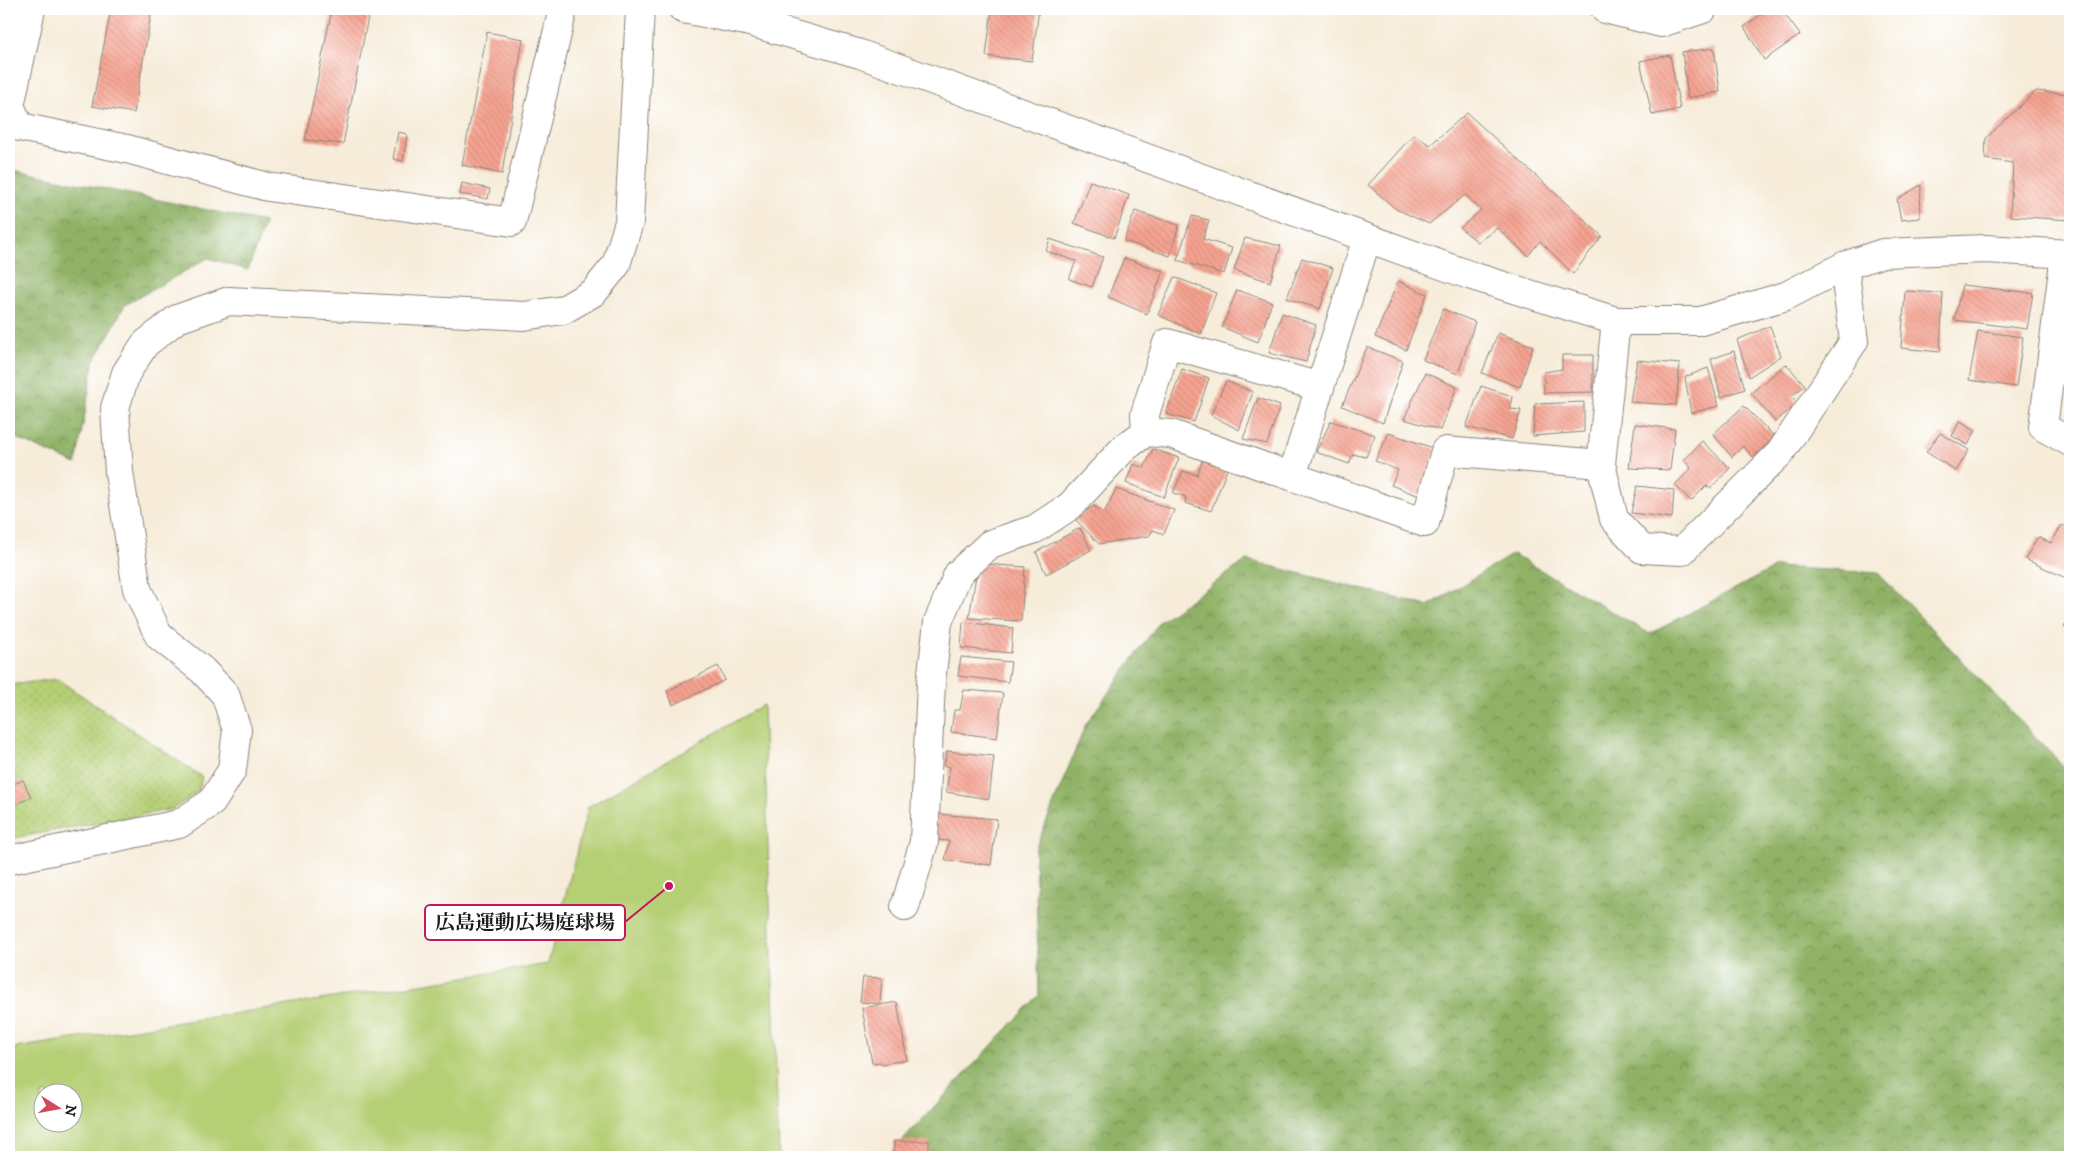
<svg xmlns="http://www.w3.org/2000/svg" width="2079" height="1166" font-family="'IM FELL DW Pica','Noto Serif JP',serif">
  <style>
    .green { fill: url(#green-dots); stroke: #687648 }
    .forest { fill: url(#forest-crowns); stroke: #566741 }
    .pitch { fill: #b5cf74; stroke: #687648; fill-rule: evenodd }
    .building { fill: url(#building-back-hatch) }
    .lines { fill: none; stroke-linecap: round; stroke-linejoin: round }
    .minor-casing { stroke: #89847a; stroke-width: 30 }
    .minor { stroke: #fff; stroke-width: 28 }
    .leader { fill: none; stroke: #c2185b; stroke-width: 2 }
    .callout-dot { fill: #c2185b; stroke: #fff; stroke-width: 2 }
    .callout { fill: #fff; stroke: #c2185b; stroke-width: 2 }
    .callout-label { font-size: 20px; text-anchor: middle; font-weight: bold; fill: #1c1c1c }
  </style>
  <defs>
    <pattern id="green-dots" width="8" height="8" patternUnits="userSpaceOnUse" patternTransform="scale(1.25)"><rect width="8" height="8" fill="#b5cf74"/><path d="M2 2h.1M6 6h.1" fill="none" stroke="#9bb164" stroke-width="1.8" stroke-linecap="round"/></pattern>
    <pattern id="forest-crowns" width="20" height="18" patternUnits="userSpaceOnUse" patternTransform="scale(1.25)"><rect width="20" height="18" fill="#90b266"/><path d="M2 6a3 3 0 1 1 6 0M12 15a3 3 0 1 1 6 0" fill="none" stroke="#759053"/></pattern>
    <pattern id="building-back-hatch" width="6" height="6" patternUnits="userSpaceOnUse" patternTransform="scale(1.25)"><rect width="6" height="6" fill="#f6a391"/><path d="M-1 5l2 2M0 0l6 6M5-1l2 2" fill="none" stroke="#d28c7c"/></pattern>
  </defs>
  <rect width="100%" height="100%" fill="#fff"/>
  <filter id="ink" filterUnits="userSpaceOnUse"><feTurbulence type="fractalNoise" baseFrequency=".02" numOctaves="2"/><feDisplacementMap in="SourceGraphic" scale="10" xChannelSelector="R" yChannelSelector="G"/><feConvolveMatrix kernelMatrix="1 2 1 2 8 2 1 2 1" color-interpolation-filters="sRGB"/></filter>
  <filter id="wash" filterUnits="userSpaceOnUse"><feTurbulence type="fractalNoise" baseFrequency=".0096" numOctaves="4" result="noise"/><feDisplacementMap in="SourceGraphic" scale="20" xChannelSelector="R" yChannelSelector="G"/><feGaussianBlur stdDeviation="1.12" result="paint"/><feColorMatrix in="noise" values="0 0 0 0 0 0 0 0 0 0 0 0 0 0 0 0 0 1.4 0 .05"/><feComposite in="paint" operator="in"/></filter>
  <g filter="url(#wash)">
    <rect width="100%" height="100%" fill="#f6ecd9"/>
    <!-- green -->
    <polygon class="green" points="57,679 202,777 199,791 173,809 9,839 9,685"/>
    <!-- forest -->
    <g class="forest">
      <polygon points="9,169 265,222 248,270 208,258 125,305 94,362 76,464 9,435"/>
      <polygon points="1513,554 1650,634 1776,567 1878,573 2070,773 2070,1157 887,1157 1039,995 1035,850 1086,724 1160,621 1247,560 1428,606"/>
    </g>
    <!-- pitch -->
    <path class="pitch" d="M763,705l16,452h-770v-108l539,-85 40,-157zM42,1094h30v30h-30z"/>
    <g id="blocks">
      <!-- building -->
      <g class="building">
        <polygon points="111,9 152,9 134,113 92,106"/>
        <polygon points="332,9 353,9 369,12 343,144 305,140"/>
        <polygon points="992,9 1039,9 1032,61 986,56"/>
        <polygon points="1768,9 1781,9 1800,35 1764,60 1744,27"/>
        <polygon points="487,32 523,39 502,174 462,165"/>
        <polygon points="1714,48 1720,92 1688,98 1682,52"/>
        <polygon points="1670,55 1680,109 1652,115 1640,61"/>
        <polygon points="2036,91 2070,94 2070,220 2010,216 2013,163 1985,159 1986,138"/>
        <polygon points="1467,113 1602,236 1573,274 1540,241 1528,256 1497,228 1478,242 1460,228 1481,210 1465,195 1429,224 1396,209 1368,185 1414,134 1430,145"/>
        <polygon points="398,132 407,134 403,161 393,159"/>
        <polygon points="1090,181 1129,195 1114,238 1074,223"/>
        <polygon points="462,183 490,189 488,199 460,194"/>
        <polygon points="1921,185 1920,218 1901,220 1897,199"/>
        <polygon points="1135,211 1179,225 1170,256 1124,241"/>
        <polygon points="1192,216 1209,220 1203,239 1232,248 1224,274 1177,260"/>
        <polygon points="1245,238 1281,246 1270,282 1234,270"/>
        <polygon points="1050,239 1103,257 1092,287 1069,279 1076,261 1046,251"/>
        <polygon points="1124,258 1163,271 1147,314 1108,297"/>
        <polygon points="1302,258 1333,268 1320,309 1287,298"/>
        <polygon points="1174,277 1216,293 1201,334 1158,315"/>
        <polygon points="1398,281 1427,294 1406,350 1375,337"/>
        <polygon points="1962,285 2033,293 2027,329 1954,320"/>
        <polygon points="1237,290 1272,302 1258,342 1222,327"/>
        <polygon points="1905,291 1943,293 1940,352 1901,348"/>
        <polygon points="1443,309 1475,322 1458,374 1423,360"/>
        <polygon points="1282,313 1316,325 1306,362 1269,353"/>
        <polygon points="1770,326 1781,356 1749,377 1737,340"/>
        <polygon points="1978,331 2023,337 2016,387 1969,380"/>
        <polygon points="1498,333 1533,346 1520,387 1482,373"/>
        <polygon points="1367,347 1403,361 1383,423 1342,406"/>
        <polygon points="1734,351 1745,389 1721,397 1711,359"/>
        <polygon points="1562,355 1593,355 1593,392 1544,393 1544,372 1562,369"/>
        <polygon points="1637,360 1680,364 1676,405 1630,402"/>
        <polygon points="1786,364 1805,385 1792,396 1797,404 1775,422 1751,393"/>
        <polygon points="1708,368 1719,406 1691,413 1685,377"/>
        <polygon points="1182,369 1209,378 1194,422 1166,414"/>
        <polygon points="1425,373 1457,387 1440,430 1404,419"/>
        <polygon points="1226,381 1253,392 1239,430 1211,415"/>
        <polygon points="1481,386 1512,396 1510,409 1521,410 1512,439 1466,427"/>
        <polygon points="1258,398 1280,406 1267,444 1243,439"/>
        <polygon points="1584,402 1584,432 1533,436 1535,404"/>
        <polygon points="1744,406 1775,437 1753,457 1743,446 1732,457 1713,434"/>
        <polygon points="1331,421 1375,435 1366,457 1353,454 1349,464 1316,452"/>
        <polygon points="1960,421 1976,430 1968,445 1952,436"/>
        <polygon points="1635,424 1675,429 1670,470 1629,468"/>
        <polygon points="1389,433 1436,449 1419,496 1391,485 1398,470 1375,461"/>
        <polygon points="1940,433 1969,450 1956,471 1926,452"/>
        <polygon points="1702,441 1730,468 1711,488 1706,486 1691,501 1675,485 1691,468 1684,460"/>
        <polygon points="1153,449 1179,458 1164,497 1126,483 1133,464 1144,468"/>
        <polygon points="1203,459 1228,467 1211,511 1185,503 1186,497 1173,493 1183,471 1197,475"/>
        <polygon points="1637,486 1674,490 1672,518 1631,513"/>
        <polygon points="1116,489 1174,510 1164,534 1153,530 1149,536 1099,544 1074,518 1094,506 1104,513"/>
        <polygon points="2062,525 2070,529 2070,580 2025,559 2038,537 2051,543"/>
        <polygon points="1080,528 1091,550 1046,574 1036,552"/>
        <polygon points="984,564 1025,567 1021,621 969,618 977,570"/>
        <polygon points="2070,618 2070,631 2064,627"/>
        <polygon points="963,622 1013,628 1011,653 961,648"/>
        <polygon points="961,657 1011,662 1008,682 958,676"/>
        <polygon points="718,666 725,680 673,705 667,691"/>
        <polygon points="964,690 1003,693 997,738 951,732 954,710 960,710"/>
        <polygon points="947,751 994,756 989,799 946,792 950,767 944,766"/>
        <polygon points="23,780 31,797 15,805 9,793 9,786"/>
        <polygon points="937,814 997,819 991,865 945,860 949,841 934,840"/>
        <polygon points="863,977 882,978 880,1004 860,1002"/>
        <polygon points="897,1002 907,1060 881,1064 880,1062 872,1063 862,1008"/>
        <rect x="894" y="1141" width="35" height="16"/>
      </g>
    </g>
  </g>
  <g filter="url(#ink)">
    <use href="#blocks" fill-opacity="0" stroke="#89847a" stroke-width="1"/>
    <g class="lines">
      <defs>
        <g id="minor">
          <polyline points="31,9 10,106 20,127 127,149 268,187 512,222 563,9"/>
          <polyline points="683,9 746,21 860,54 1472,276 1616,321 1701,321 1786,296 1844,266 1883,253 1986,249 2070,254"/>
          <polyline points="1605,9 1661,23 1703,9"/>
          <polyline points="2065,254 2043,427 2070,442"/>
          <polyline points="1616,321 1601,464 1614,519 1642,549 1682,551 1780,453 1854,341 1844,266"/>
          <polyline points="1146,432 1145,414 1167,343 1320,387"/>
          <polyline points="1292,476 1367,238"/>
          <polyline points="9,860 179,824 212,802 232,770 237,730 225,694 202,670 159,636 137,589 119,472 115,408 126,373 145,344 177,319 229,301 524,316 563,310 594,292 616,265 629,222 640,9"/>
          <polyline points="905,907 924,842 931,682 938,622 958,574 990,544 1035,529 1070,506 1124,448 1146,432 1171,434 1425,523 1445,451 1601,464"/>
        </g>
      </defs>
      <!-- minor casing -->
      <use href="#minor" class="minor-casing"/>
      <!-- minor -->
      <use href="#minor" class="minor"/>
    </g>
  </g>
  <!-- callouts -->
  <path class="leader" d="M669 886L625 922"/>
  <circle class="callout-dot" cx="669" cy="886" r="5"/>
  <rect class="callout" x="425" y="905" width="200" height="35" rx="5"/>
  <g class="callout-label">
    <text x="525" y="929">広島運動広場庭球場</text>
  </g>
  <!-- margin -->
  <rect width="2079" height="1166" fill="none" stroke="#fff" stroke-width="30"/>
  <!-- north arrow -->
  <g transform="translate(58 1108) rotate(101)"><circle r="24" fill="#ffffff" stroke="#a4a4a4"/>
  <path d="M0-4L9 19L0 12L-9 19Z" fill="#d1495b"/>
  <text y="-8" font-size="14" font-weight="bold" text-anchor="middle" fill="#1c1c1c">N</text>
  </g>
</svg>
